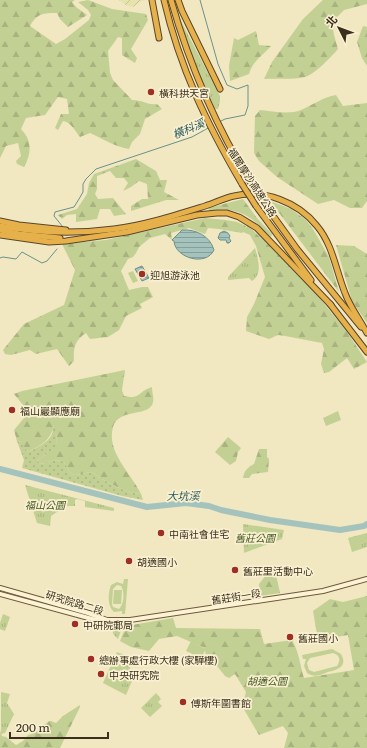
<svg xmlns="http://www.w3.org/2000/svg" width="367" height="748" font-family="Literata,'Noto Sans TC',serif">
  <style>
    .farmland { fill: url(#farmland-furrows) }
    .grass { fill: url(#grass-tufts) }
    .forest { fill: url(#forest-firs) }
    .garden { fill: url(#garden-dots) }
    .pitch { fill: #c3d094; fill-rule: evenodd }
    .water { fill: url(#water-rules); stroke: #6a928c }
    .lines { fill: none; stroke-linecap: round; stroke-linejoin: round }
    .stream { stroke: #6a928c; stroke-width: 1 }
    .river { stroke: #a4c3bd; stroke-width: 6 }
    .secondary-casing { stroke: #6d593a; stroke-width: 6 }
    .motorway-casing { stroke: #59452c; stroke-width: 7 }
    .secondary { stroke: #fbf3d4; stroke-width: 4 }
    .motorway { stroke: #e6b14b; stroke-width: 5 }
    .motorway-bridge-casing { stroke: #59452c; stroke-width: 7; stroke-linecap: butt }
    .motorway-bridge { stroke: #e6b14b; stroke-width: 5 }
    .poi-dot { fill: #9f2e23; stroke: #f8f0d1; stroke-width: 1.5 }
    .labels { text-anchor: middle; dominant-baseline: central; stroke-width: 3.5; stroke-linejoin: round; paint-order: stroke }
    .poi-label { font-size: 10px; fill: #3a2e1c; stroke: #f8f0d1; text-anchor: start }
    .street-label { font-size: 10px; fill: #3a2e1c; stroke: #f8f0d1 }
    .park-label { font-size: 10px; font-style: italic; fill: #455821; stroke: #f8f0d1 }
    .water-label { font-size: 11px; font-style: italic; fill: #2a595b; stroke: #f8f0d1 }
  </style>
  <defs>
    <pattern id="farmland-furrows" width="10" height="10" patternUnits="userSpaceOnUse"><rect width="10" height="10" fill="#e7e3ad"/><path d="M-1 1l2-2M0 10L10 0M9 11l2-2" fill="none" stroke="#c7c394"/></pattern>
    <pattern id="grass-tufts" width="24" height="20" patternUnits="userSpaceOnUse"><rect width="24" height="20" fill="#c3d094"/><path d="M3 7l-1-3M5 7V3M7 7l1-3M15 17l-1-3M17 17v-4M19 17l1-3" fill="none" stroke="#a8b37f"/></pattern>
    <pattern id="forest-firs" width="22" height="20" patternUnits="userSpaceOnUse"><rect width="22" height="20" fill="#c3d094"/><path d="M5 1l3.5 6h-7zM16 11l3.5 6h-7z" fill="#a8b37f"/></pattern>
    <pattern id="garden-dots" width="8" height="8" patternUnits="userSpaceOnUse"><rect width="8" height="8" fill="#c3d094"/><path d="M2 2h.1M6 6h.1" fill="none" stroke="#a8b37f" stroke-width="1.8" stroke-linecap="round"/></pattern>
    <pattern id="water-rules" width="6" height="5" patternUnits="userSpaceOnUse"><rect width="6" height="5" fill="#a4c3bd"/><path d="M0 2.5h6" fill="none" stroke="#879f99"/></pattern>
  </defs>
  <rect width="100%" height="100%" fill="#f1e7c1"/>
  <!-- farmland -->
  <polygon class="farmland" points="119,0 148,0 141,1 133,7 127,6"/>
  <!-- grass -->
  <g class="grass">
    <path d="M176,7l6,16 38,73v5l-2,8h-3c-17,-32 -28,-67 -39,-102z"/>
    <path d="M255,248c3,11 8,26 -3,33l-3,-3 -21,2v-3z"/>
    <polygon points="25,485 114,508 114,511 85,507 85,501 77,499 75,500 75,506 66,506 51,516 50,526 37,523"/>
    <polygon points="243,524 284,530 282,539 244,553"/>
    <polygon points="367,533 367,547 352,552 348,538"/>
    <polygon points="3,614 10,617 5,631 0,629 0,623"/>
    <polygon points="118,624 123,625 118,639 114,635 111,628 113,625"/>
    <polygon points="117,652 132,658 128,679 132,681 126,695 103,683"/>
    <polygon points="1,692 10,694 7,703 14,714 5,733 1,734"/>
    <polygon points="156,693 161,699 158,702 162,706 150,717 141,708"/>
  </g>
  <!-- forest -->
  <g class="forest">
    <path d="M0,0h75l-3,2 4,5 11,8 -19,12 -8,-8 -3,-6c-13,0 -20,0 -27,13l26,18 9,-5 24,-19 2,-5 -3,-5 -10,-8 10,-2 24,9 34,5 2,6 -17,29 6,9 -2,5 -13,-8v-17l-4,-1 -10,14 2,22 3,7 19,20c12,0 13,5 25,4l5,5 -17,10 -5,15 -8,8 -3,7c-13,-2 -26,-10 -39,-16l-10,4c-5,-6 -9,-15 -17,-16l-5,9 -3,-2 6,-14h8l-2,-15 -9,-2 -13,18 -19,3 -5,11c11,11 11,24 3,38l-7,-3 -1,-3 5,-5 -3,-13 -12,3 -6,12z"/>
    <path d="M323,0h44v4l-23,6 -12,12 2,13 4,14c-7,8 -23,25 -33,28 -13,3 -27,1 -41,2l8,-17 31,-43z"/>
    <polygon points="363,26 367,27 367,66 362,58 357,42"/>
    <path d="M256,31l3,14 12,1c-8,9 -19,16 -22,28l-19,7 -1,-15 5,-28 4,2z"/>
    <path d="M336,95l7,11 24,-3v98l-5,7h-12l-16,-8 -16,4 -41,-27 -18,-16 -5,-8 1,-37 5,-6c13,1 28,5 41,0 12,-5 22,-13 35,-15z"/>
    <polygon points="136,159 156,171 160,180 167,180 164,192 179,200 166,200 131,211 131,206 142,199 148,199 147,184 139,181 131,187 123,191 128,183 124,178 116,178 110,171 97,176 97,189 95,194 98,199 113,198 126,214 114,216 110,209 100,209 97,219 76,222 76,214 67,215 62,219 58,215 77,209 87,194 89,183 94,174"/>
    <path d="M243,199l14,19 15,16 -1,3c-8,-6 -15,-16 -24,-21 -11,-6 -25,-8 -37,-5l-2,-3z"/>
    <polygon points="270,201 291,209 306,220 313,229 329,257 339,292"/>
    <path d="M205,218l21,2 11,2 9,4 -1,2 3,-2 30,27 36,38 33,41 20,30 -13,7 -7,-11 -18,14 -5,1 -3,-9 3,-15 -2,-6 -37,-7 -7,-1 -9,4 -23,-8 1,-14 7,-13 11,-27 -9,-31 -6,-11 -7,-3 -1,1 -23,-4 -11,-1 -3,6 -16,-6 -18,5 1,7 -7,-6 -15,4 -11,9 -3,6 -3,4 -5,2 -7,12 8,19 13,-3h6l5,10 -13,7 2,4 -16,8 -7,14 -11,7 -18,2 -4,-6c-11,7 -13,15 -12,28l-5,5 -12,-17 -21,5 -6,-4 -19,5 -6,-1 -2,-4 21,-26 40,-19 11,-35 -13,-26 44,-4z"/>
    <polygon points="336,245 354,246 367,254 367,323 352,301"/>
    <path d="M125,370l-3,20 2,6c17,4 14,-5 28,-9 0,5 2,11 1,15 -3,16 -34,5 -40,25 -7,25 18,46 28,67 -13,0 -39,-14 -49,-22 -8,0 -14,5 -21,2l-7,-12c-8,-4 -15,0 -23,2l-4,-3 1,-1 8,-6 11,-11 -1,-10 -2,-8c-3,15 -13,21 -27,27l-7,-11h-3l-3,-11 10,-12 -1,-13 -9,-11 8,-3z"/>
    <polygon points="228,437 241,448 238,452 236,461 230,465 215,452"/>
    <path d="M259,449h8v8l2,2 -1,13 -16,2 -3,4h-6c1,-7 5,-11 11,-14z"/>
    <polygon points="274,565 280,593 260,596 259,584"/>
    <path d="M367,596v152h-83l4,-15 -5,-7 -24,9 -17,-29 4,-14 -11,-18 -6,4 -4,-2 -12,-15 -6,2 -1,-2 -1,-13 -28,-12 -18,3 -10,12 -18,-4 -11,-6 6,-15 47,-8 3,10 84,1 4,15 28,-4c7,12 8,25 12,38l50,-8 -6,-35 -30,5 -5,-29 17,-12 13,3z"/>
    <polygon points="80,705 80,707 60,748 0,748 0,730 2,736 6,737 16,745 23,741 28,735 35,733 49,721 51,721 56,723 63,716"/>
  </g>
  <!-- garden -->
  <path class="garden" d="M54,424l2,5 1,14 -3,5 -16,12 -1,1 4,3c8,-2 15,-6 23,-2l7,12c7,3 13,-2 21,-2 10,8 36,22 49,22l2,6 -21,-4 -100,-28 2,-8 -7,-19 5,1 5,10c8,-3 21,-9 25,-18 1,-3 1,-7 2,-10z"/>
  <!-- pitch -->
  <g class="pitch">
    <polygon points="255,260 256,274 251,274 250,261"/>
    <polygon points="133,271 138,281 133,283 128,273"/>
    <polygon points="338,411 341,420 326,426 323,418"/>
    <path d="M124,579h4l-3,35h-3v-3l-8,1c-7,-6 -6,-19 -3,-27l6,-3 6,2zM117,585l4,1c4,6 3,19 -2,23l-6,-2 -1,-3 1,-15z"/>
    <polygon points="114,590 122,590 121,604 113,604"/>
    <polygon points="191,641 206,649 201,658 186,651"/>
    <path d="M332,649l9,5c7,12 -3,16 -13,18 -7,3 -14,6 -21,1l-3,-7 2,-7h-3l-1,-4zM333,653c7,2 8,7 4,13l-23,6 -5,-2 -2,-7 3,-5z"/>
  </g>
  <!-- water -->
  <g class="water">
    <path d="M182,230c14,-1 28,6 32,20 -8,17 -39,8 -40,-9l-2,-1z"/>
    <polygon points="224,231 228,233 230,236 229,238 231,241 229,243 227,243 226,240 220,240 218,238 220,233"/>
    <polygon points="142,266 149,278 142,281 135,269"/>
  </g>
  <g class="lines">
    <!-- stream -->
    <g class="stream">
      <polyline points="200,0 218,64 227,85 237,89 248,85 248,106 245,115 225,119 219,122"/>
      <polyline points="63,227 54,216 55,212 74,207 79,199 83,192 83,184 86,179 96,169 192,137 210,127"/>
      <polyline points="0,258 3,257 16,259 22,252 42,263 47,261 57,249"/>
    </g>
    <!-- river -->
    <polyline class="river" points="0,469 147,507 186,503 209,506 221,510 270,520 340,530 364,526 367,524"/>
    <defs>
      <g id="secondary">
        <polyline points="0,588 88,613 107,620"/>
        <polyline points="0,594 96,620 130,620 323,591 367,579"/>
      </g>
      <g id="motorway">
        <polyline points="152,0 159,38"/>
        <path d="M164,0c16,69 43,124 78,184"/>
        <path d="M171,0c19,67 44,125 81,185"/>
        <polyline points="178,0 182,11 220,89"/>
        <polyline points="256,206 311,280"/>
        <polyline points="266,206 297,249 361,327"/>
        <polyline points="0,221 19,225 66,230"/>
        <path d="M0,226c38,7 76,8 114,3 31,-4 62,-14 91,-23 10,-3 19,-8 29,-10 30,-7 64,6 83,30 16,19 19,45 28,67 5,14 15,27 22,40"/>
        <polyline points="0,230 19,234 60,238"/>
        <polyline points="0,235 49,242 66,241 127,232 197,215 217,213 227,213 239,217 257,228 331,305"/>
        <polyline points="330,304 367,352"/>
      </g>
    </defs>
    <!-- secondary casing -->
    <use href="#secondary" class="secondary-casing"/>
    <!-- motorway casing -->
    <use href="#motorway" class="motorway-casing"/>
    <!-- secondary -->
    <use href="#secondary" class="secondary"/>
    <!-- motorway -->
    <use href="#motorway" class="motorway"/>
    <defs>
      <g id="motorway-bridge">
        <polyline points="242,184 256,206"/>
        <polyline points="252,185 266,206"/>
      </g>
    </defs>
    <!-- motorway-bridge casing -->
    <use href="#motorway-bridge" class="motorway-bridge-casing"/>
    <!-- motorway-bridge -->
    <use href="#motorway-bridge" class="motorway-bridge"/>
  </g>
  <!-- markers -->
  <g class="poi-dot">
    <circle cx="151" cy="92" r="4"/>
    <circle cx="142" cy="274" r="4"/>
    <circle cx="12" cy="410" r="4"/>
    <circle cx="161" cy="533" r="4"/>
    <circle cx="129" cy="561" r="4"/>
    <circle cx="235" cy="570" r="4"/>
    <circle cx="75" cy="624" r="4"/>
    <circle cx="290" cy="637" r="4"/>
    <circle cx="91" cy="659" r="4"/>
    <circle cx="101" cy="674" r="4"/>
    <circle cx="183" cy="702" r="4"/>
  </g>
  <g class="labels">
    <!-- poi labels -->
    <g class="poi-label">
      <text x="159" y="92">橫科拱天宮</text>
      <text x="150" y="274">迎旭游泳池</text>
      <text x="20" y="410">福山巖顯應廟</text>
      <text x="169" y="533">中南社會住宅</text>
      <text x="137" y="561">胡適國小</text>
      <text x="243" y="570">舊莊里活動中心</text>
      <text x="83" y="624">中研院郵局</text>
      <text x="298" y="637">舊莊國小</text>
      <text x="99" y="659">總辦事處行政大樓 (家驊樓)</text>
      <text x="109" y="674">中央研究院</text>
      <text x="191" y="702">傅斯年圖書館</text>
    </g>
    <!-- street labels -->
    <g class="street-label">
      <text transform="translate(253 182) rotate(57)">福爾摩沙高速公路</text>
      <text transform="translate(236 596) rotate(-9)">舊莊街一段</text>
      <text transform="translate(75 602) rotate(17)">研究院路二段</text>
    </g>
    <!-- park labels -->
    <g class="park-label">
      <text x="45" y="504">福山公園</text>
      <text x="255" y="537">舊莊公園</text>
      <text x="267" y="680">胡適公園</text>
    </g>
    <!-- water labels -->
    <g class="water-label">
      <text transform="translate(188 128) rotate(-23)">橫科溪</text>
      <text x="183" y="495">大坑溪</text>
    </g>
  </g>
  <!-- north arrow -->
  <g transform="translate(339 28) rotate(312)" stroke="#f8f0d1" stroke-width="3" paint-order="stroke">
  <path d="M0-3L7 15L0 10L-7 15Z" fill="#3a2e1c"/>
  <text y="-6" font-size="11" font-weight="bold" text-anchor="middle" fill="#3a2e1c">北</text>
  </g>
  <!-- scale -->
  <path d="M10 732v6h98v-6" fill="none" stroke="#3a2e1c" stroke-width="2"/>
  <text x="16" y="732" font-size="12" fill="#3a2e1c" stroke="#f8f0d1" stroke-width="3" paint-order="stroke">200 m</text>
</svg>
